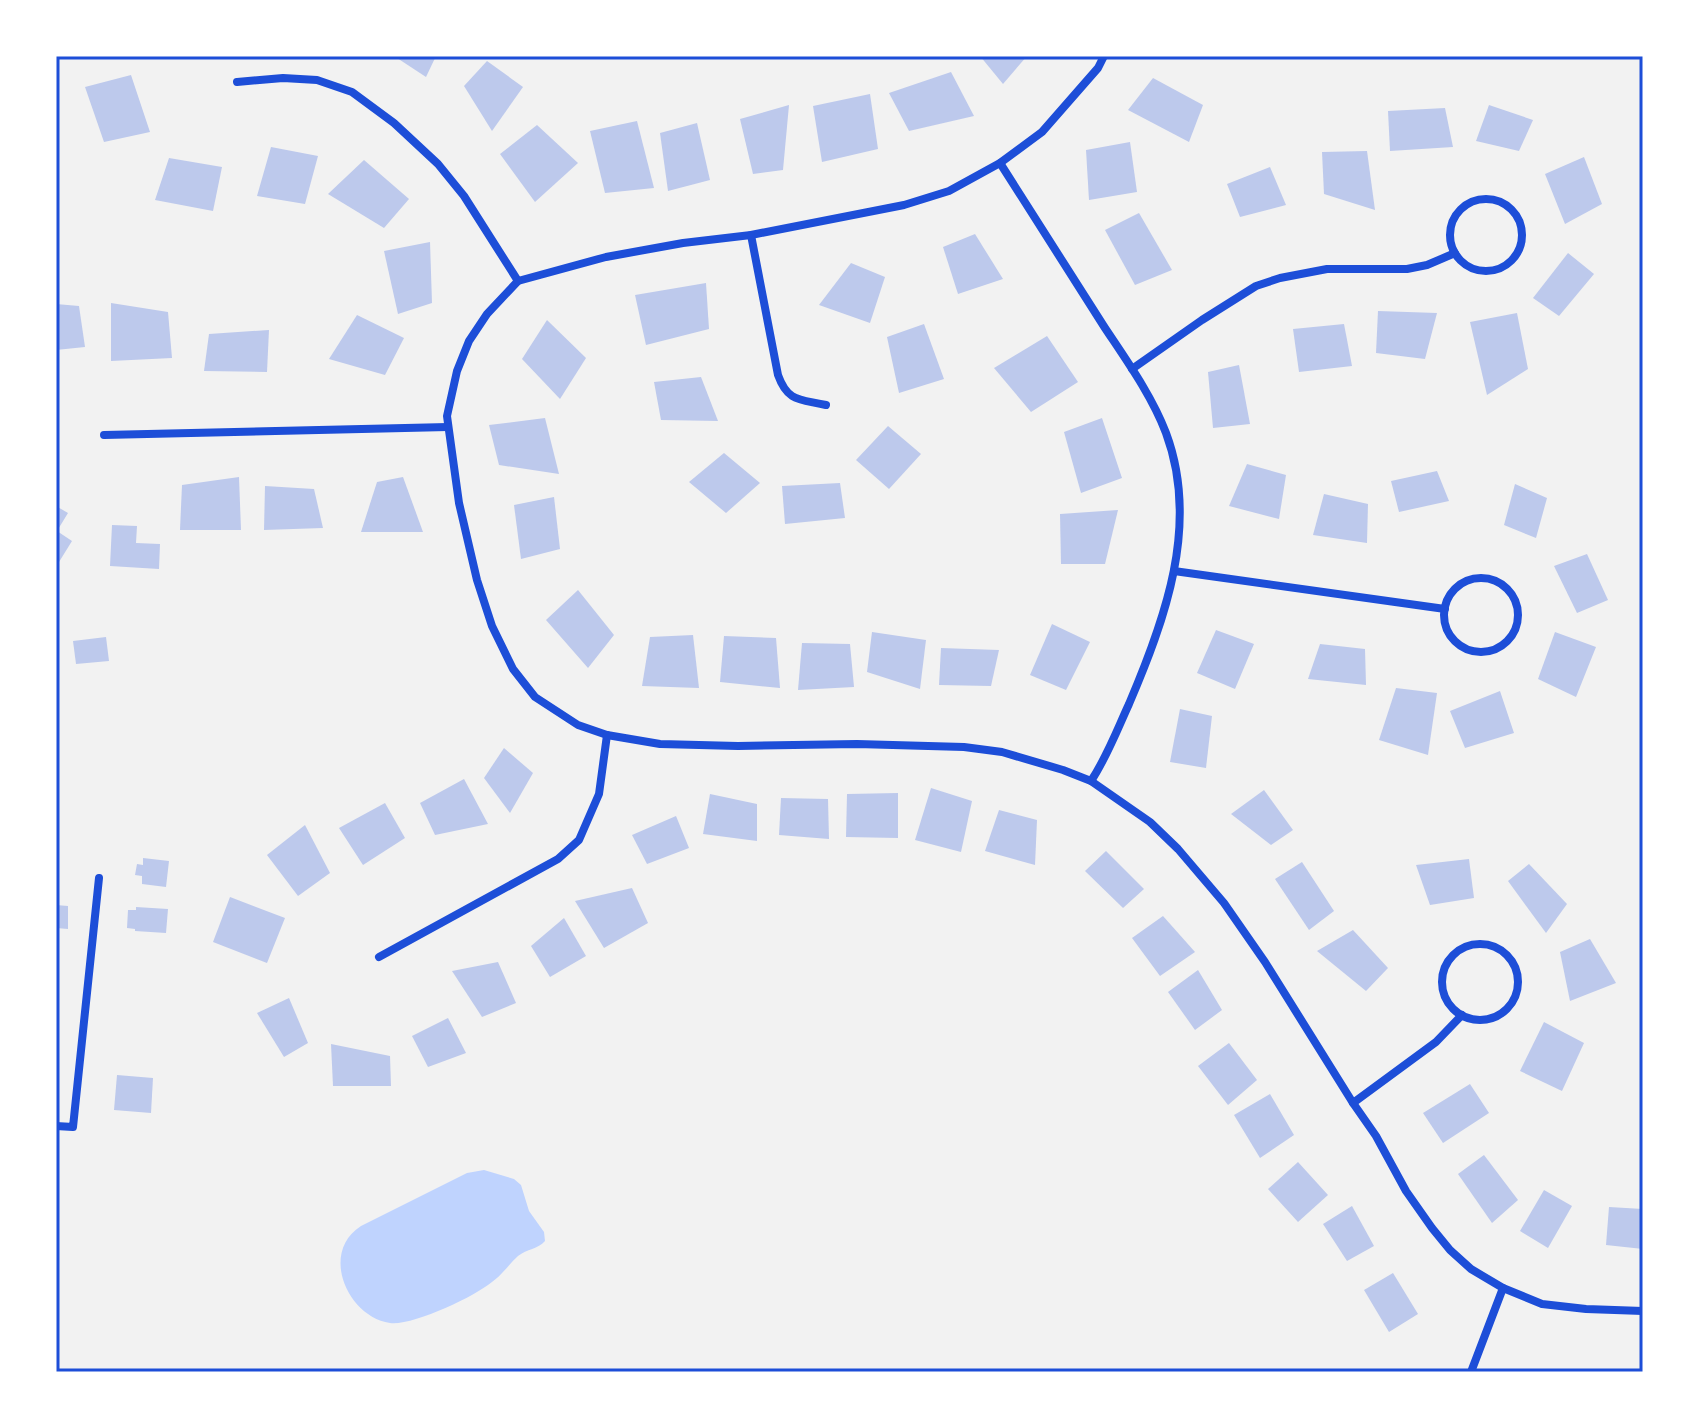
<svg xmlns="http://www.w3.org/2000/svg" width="1699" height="1428" font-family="Roboto,sans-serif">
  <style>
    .water { fill: #bfd3fe }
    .building { fill: #bdc9ec }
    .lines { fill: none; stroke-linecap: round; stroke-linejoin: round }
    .minor { stroke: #1d4ed8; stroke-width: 8 }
    .neatline { fill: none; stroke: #1d4ed8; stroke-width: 3 }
  </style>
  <rect width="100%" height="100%" fill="#f2f2f2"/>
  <!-- water -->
  <path class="water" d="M484,1170l30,9 7,6 8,26 15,21 1,9c-7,8 -18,8 -27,15 -9,8 -16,19 -26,26 -18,15 -80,44 -102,41 -42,-6 -71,-70 -29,-97l106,-53z"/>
  <!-- building -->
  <g class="building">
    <polygon points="394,56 436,56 426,77"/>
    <polygon points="980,56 1027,56 1003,84"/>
    <polygon points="487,61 523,87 492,131 464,86"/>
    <polygon points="951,72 974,116 909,131 889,93"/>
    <polygon points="131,75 150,132 104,142 85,87"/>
    <polygon points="1153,78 1203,105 1189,142 1128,110"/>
    <polygon points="870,94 878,149 822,162 813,106"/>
    <polygon points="789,105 783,170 753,174 740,119"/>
    <polygon points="1489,105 1533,120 1519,151 1476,141"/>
    <polygon points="1445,108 1453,147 1390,151 1388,111"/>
    <polygon points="637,121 654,188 605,193 590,131"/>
    <polygon points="697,123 710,180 668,191 660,133"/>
    <polygon points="537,125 578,163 535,202 500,154"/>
    <polygon points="1130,142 1137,192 1089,200 1086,150"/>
    <polygon points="271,147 318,156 305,204 257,196"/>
    <polygon points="1367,151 1375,210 1324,194 1322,152"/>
    <polygon points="1584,157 1602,204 1565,224 1545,174"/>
    <polygon points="169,158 222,167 213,211 155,200"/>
    <polygon points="364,160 409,199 384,228 328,194"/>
    <polygon points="1270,167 1286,205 1240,217 1227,184"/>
    <polygon points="1139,213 1172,270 1135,285 1105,230"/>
    <polygon points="975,234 1003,279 958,294 943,247"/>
    <polygon points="430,242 432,303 398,314 384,251"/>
    <polygon points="1568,253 1594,274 1559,316 1533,298"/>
    <polygon points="851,263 885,277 870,323 819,305"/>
    <polygon points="706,283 709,329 646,345 635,295"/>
    <polygon points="111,303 168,312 172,358 111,361"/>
    <polygon points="56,304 79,306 85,347 56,350"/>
    <polygon points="1378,311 1437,313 1425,359 1376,353"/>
    <polygon points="1517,313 1528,369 1487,395 1470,322"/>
    <polygon points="357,315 404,338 385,375 329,359"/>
    <polygon points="547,320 586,358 560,399 522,359"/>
    <polygon points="924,324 944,379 899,393 887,337"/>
    <polygon points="1344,324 1352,366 1299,372 1293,329"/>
    <polygon points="269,330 267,372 204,371 209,334"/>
    <polygon points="1047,336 1078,382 1031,412 994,368"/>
    <polygon points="1239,365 1250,424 1213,428 1208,372"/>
    <polygon points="701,377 718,421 661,420 654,382"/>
    <polygon points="545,418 559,474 499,465 489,425"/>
    <polygon points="1102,418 1122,478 1081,493 1064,432"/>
    <polygon points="888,426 921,454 889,489 856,460"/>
    <polygon points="724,453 760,483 726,513 689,482"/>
    <polygon points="1247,464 1286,475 1279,519 1229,506"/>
    <polygon points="1437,471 1449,501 1399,512 1391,481"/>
    <polygon points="239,477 241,530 180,530 182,485"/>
    <polygon points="403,477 423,532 361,532 377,482"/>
    <polygon points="840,483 845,518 785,524 782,486"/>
    <polygon points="1515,484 1547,498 1536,538 1504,525"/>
    <polygon points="265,486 314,489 323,528 264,530"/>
    <polygon points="1324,494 1368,504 1367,543 1313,535"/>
    <polygon points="554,497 560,549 521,559 514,505"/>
    <polygon points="56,506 68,513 57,531 72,541 59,562 56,560"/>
    <polygon points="1118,510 1105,564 1061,564 1060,514"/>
    <polygon points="112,525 137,526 136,543 160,544 159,569 110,566"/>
    <polygon points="1587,554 1608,600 1577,613 1554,566"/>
    <polygon points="578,590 614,635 588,668 546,620"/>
    <polygon points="1052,624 1090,642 1066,690 1030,675"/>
    <polygon points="1216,630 1254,644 1235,689 1197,673"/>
    <polygon points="872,632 926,640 920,689 867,672"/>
    <polygon points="1555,632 1596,647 1576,697 1538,679"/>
    <polygon points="693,635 699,688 642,686 650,637"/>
    <polygon points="724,636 776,638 780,688 720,682"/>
    <polygon points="106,637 109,661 76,664 73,641"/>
    <polygon points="802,643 850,644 854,687 798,690"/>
    <polygon points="1320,644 1365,649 1366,685 1308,679"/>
    <polygon points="941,648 999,650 991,686 939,685"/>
    <polygon points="1396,688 1437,693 1428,755 1379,740"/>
    <polygon points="1500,691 1514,733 1465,748 1450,711"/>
    <polygon points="1180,709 1212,716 1206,768 1170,762"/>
    <polygon points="504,748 533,773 510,813 484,778"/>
    <polygon points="464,779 488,824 435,835 420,803"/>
    <polygon points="931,788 972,801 961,852 915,840"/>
    <polygon points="1264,790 1293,830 1271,845 1231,814"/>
    <polygon points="898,793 898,838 846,837 847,794"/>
    <polygon points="710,794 757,804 757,841 703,834"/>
    <polygon points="781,798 828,799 829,839 779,835"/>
    <polygon points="385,803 405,838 363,865 339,828"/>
    <polygon points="999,810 1037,820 1035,865 985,851"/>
    <polygon points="676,816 689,848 647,864 632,835"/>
    <polygon points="305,825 330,873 298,896 267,855"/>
    <polygon points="1106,851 1144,889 1123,908 1085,871"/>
    <polygon points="143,858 169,861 166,887 142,884 142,876 135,875 137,864 143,865"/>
    <polygon points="1469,859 1474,898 1430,905 1416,865"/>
    <polygon points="1302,862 1334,911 1309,930 1275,879"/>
    <polygon points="1529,864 1567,904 1546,933 1508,881"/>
    <polygon points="632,888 648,923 604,948 575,901"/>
    <polygon points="230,897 285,918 267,963 213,942"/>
    <polygon points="56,905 68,906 68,929 56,928"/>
    <polygon points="136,907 168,909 166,933 135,931 135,929 127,928 128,910 136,910"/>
    <polygon points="1163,916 1195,952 1160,976 1132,938"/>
    <polygon points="564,918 586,956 550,977 531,946"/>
    <polygon points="1353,930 1388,968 1366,991 1317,951"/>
    <polygon points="1590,939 1616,983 1570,1001 1560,952"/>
    <polygon points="498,962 516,1003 482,1017 452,971"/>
    <polygon points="1198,970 1222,1010 1195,1030 1168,992"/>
    <polygon points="289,998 308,1043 284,1057 257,1013"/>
    <polygon points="448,1018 466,1053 428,1067 412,1036"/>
    <polygon points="1544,1022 1584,1043 1562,1091 1520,1071"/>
    <polygon points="1229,1043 1257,1080 1228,1105 1198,1066"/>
    <polygon points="331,1044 390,1056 391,1086 333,1086"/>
    <polygon points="117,1075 153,1078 151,1113 114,1110"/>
    <polygon points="1470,1084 1489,1113 1443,1143 1423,1113"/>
    <polygon points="1270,1094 1294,1135 1260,1158 1234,1115"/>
    <polygon points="1484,1155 1518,1200 1492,1223 1458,1174"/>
    <polygon points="1298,1162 1328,1195 1298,1222 1268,1189"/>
    <polygon points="1544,1190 1572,1206 1548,1248 1520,1231"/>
    <polygon points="1352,1206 1374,1246 1347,1261 1323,1224"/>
    <polygon points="1609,1207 1643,1209 1643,1249 1606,1245"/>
    <polygon points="1393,1273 1418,1314 1389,1332 1364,1290"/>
  </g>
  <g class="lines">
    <!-- minor -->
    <g class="minor">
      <polyline points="1104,56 1098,68 1042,132 1000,163 949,191 904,205 751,235 683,243 606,257 518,281 487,314 469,341 457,371 447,416 459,503 477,580 492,626 513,669 535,697 578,725 607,735 660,744 738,746 857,744 964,747 1002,752 1063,770 1091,781 1150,822 1178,849 1224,903 1265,962 1353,1103 1376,1136 1406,1191 1432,1228 1450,1250 1471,1269 1503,1288 1542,1304 1586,1309 1643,1311"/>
      <polyline points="237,82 283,78 317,80 352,92 394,123 438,164 464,196 518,281"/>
      <path d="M1000,163c35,55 70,110 105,165 22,33 47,68 61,105 34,91 -1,187 -37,271 -12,26 -22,53 -38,77"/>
      <circle cx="1486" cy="235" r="36"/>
      <path d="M751,235l27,140c10,28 23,24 48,30"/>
      <polyline points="1132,369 1202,320 1256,286 1280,278 1327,269 1407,269 1427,265 1455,253"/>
      <polyline points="104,435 448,427"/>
      <polyline points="1174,571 1445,609"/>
      <circle cx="1481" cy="615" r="37"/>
      <circle cx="1480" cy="982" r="38"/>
      <polyline points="379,957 558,859 579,840 599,794 607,735"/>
      <polyline points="1353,1103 1436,1042 1462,1015"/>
      <polyline points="56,1126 73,1127 99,878"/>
      <polyline points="1471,1372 1503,1288"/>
    </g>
  </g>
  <!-- border -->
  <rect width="1699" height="1428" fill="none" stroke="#ffffff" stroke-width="116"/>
  <rect x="58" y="58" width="1583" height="1312" class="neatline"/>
</svg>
